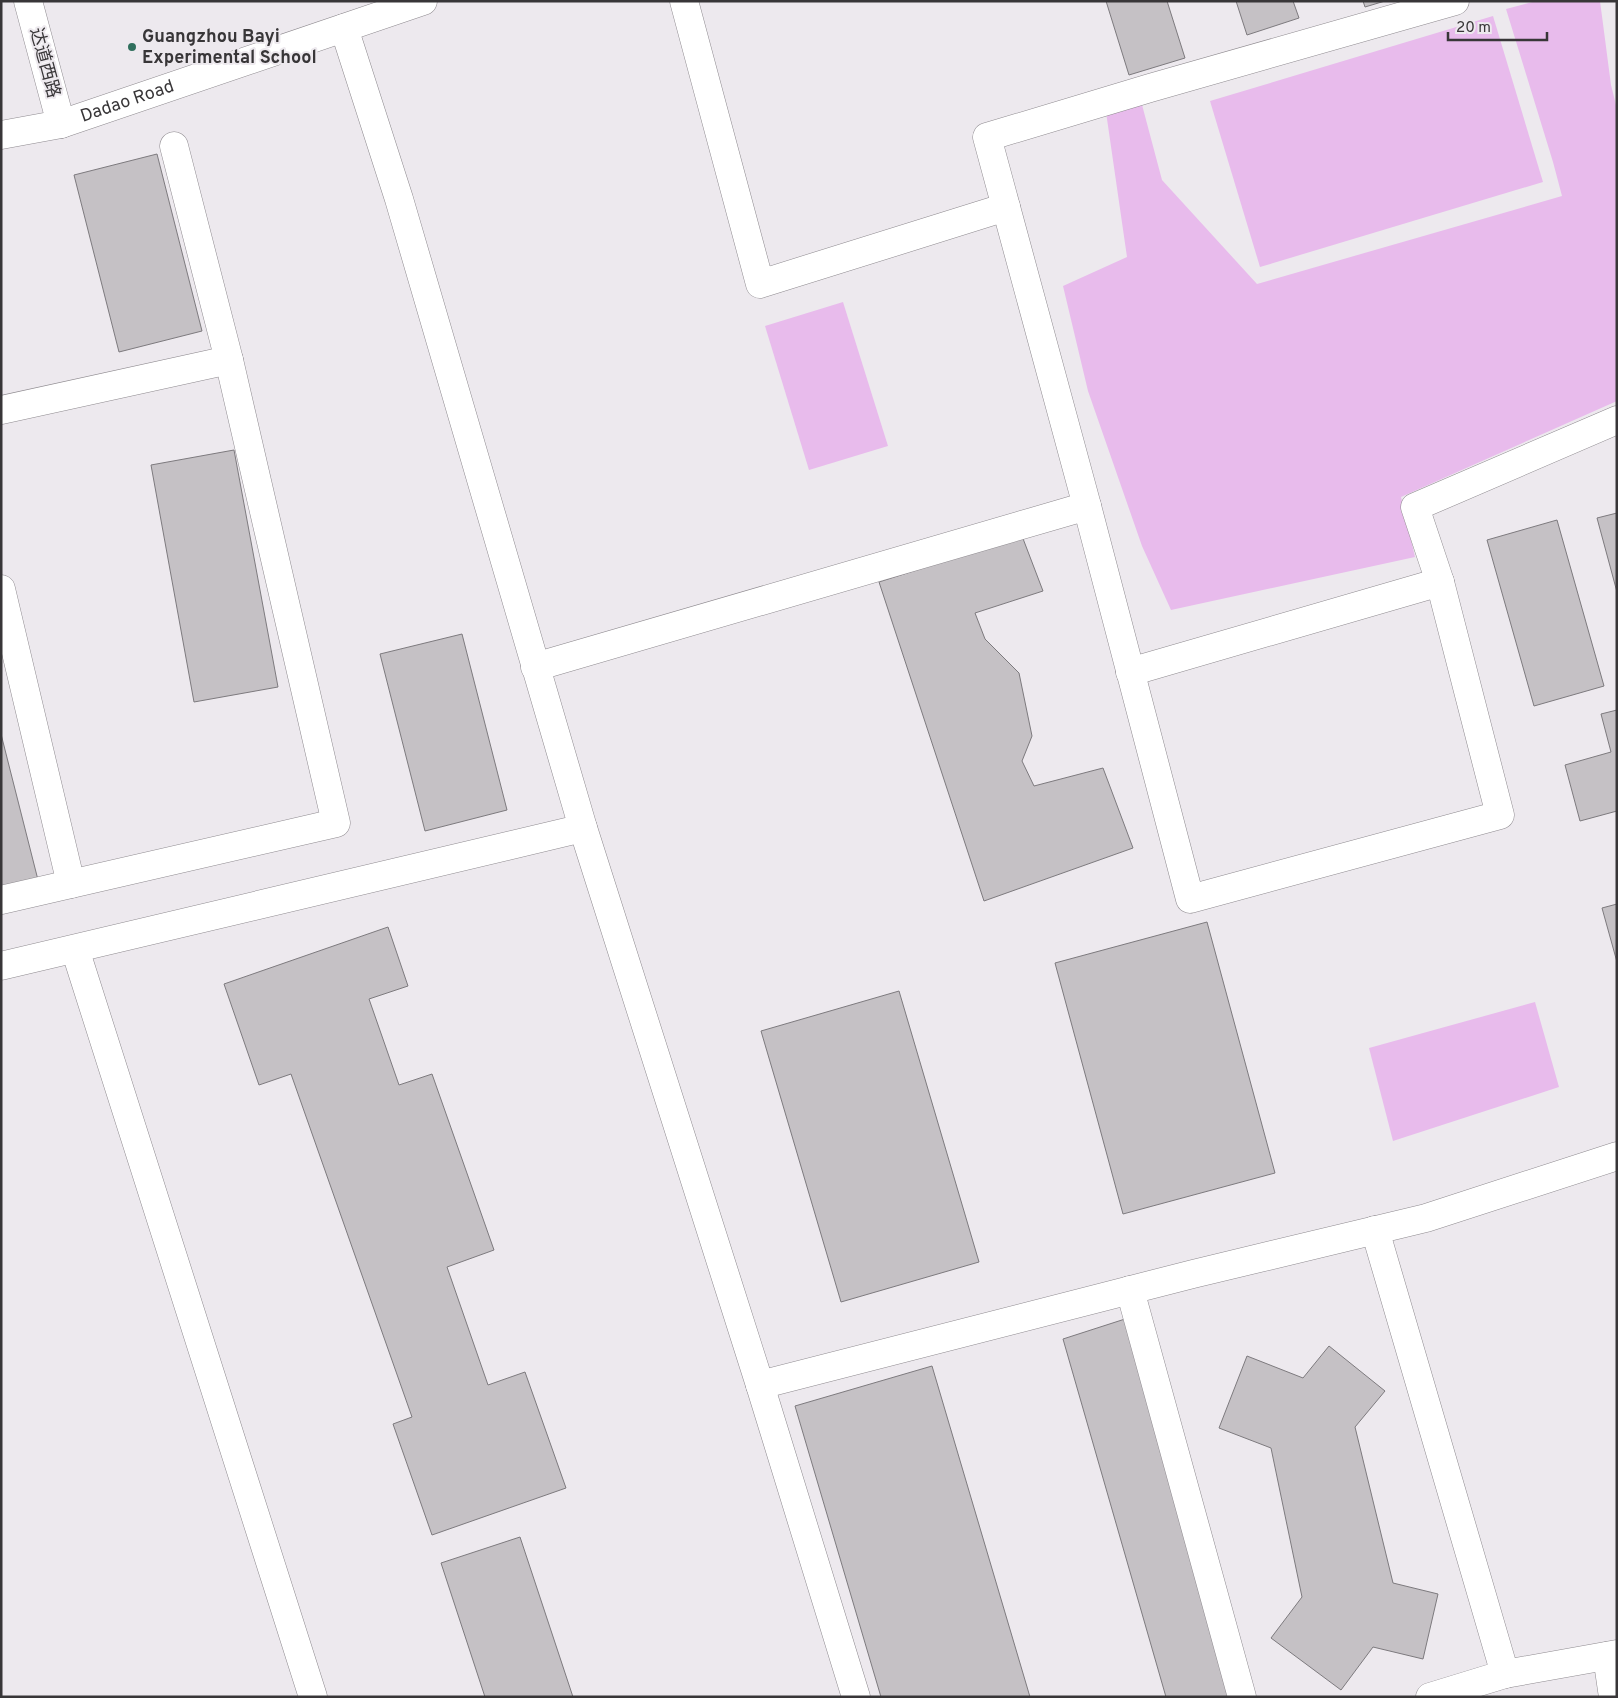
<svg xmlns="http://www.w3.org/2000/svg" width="1618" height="1698" font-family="Overpass,'Noto Sans SC',sans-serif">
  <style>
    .green { fill: #e8bbec }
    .building { fill: #c5c1c5; stroke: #7d7a7e }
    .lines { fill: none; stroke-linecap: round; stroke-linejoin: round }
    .minor-casing { stroke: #8e8a8f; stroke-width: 29 }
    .minor { stroke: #fff; stroke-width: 28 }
    .poi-dot { fill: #306f5d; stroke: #ede9ee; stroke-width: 2 }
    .labels { text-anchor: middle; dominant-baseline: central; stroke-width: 4; stroke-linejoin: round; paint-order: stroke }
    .poi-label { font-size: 18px; font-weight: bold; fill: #383638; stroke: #ede9ee; text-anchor: start }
    .street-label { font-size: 18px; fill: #383638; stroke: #ede9ee }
  </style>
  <rect width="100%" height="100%" fill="#ede9ee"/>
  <!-- green -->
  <g class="green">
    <polygon points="1536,1 1600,1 1611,85 1617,109 1617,401 1401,497 1415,557 1171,610 1142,546 1088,391 1063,286 1127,257 1106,112 1141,101 1162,180 1257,284 1562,196 1553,162 1506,9"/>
    <polygon points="1493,16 1543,182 1260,267 1210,101"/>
    <polygon points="843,302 888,446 809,470 765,326"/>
    <polygon points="1535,1002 1559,1087 1393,1141 1369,1048"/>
  </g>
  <!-- building -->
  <g class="building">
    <polygon points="1106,1 1167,1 1185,58 1129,75"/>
    <polygon points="1236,1 1293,1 1299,18 1247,35"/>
    <polygon points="1363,1 1385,1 1365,7"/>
    <polygon points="157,154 202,331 119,352 74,175"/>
    <polygon points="234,450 278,687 194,702 151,465"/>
    <polygon points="1617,513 1617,592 1597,518"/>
    <polygon points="1557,520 1604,686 1534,706 1487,540"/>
    <polygon points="1022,536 1043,591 975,613 985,639 1019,673 1032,736 1022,761 1034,786 1103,768 1133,848 984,901 879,582"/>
    <polygon points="462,634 507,810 425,831 380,654"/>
    <polygon points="1617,710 1617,811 1580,821 1565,765 1611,752 1601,714"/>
    <polygon points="1,734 38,880 1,889"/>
    <polygon points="1617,904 1617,962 1602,908"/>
    <polygon points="1207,922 1275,1173 1123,1214 1055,963"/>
    <polygon points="388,927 408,986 369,999 399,1085 432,1074 494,1250 447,1267 488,1385 525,1372 566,1488 432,1535 393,1424 412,1417 291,1074 259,1085 224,984"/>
    <polygon points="899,991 979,1262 841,1302 761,1031"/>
    <polygon points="1125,1319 1230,1697 1166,1697 1063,1339"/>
    <polygon points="1329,1346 1385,1391 1355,1427 1393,1583 1438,1594 1423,1659 1373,1647 1341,1690 1271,1638 1302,1597 1271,1448 1219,1428 1247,1356 1303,1378"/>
    <polygon points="932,1366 1030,1697 881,1697 795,1406"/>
    <polygon points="520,1537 573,1697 485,1697 441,1563"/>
  </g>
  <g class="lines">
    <defs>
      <g id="minor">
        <polyline points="28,1 61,124"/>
        <polyline points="684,1 760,284 1006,207"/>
        <polyline points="1455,1 1150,88 987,137 1087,506 1190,899 1500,815 1440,582 1415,507 1617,420"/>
        <polyline points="344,28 399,199 583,828 760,1385 856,1697"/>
        <path id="s1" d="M1,135l60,-11 362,-123"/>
        <polyline points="1,410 229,360"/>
        <polyline points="1,589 71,884"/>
        <polyline points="535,667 1087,506"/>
        <polyline points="1130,672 1440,582"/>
        <polyline points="1,900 336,823 229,360 174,146"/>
        <polyline points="75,949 313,1697"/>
        <polyline points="1,966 583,828"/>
        <polyline points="1375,1230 1505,1674"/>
        <polyline points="1130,1290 1242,1697"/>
        <polyline points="760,1385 1193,1274 1426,1218 1617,1156"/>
        <polyline points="1607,1656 1613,1697"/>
        <polyline points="1430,1697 1505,1674 1617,1654"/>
      </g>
    </defs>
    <!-- minor casing -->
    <use href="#minor" class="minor-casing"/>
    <!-- minor -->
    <use href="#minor" class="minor"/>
  </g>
  <!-- markers -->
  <circle class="poi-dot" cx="132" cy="47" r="5"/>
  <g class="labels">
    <!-- poi labels -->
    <g class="poi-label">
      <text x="142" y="37">Guangzhou Bayi<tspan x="142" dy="21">Experimental School</tspan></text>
    </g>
    <!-- street labels -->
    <g class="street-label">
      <text transform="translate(44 63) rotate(75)">达道西路</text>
      <text stroke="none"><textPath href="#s1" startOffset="131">Dadao Road</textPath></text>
    </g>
  </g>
  <!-- border -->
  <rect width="1618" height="1698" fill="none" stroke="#383638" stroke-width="5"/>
  <!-- scale -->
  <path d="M1448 32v8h99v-8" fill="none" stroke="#383638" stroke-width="2.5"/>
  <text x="1456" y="32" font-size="15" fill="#383638" stroke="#ede9ee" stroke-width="4" paint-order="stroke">20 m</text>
</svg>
